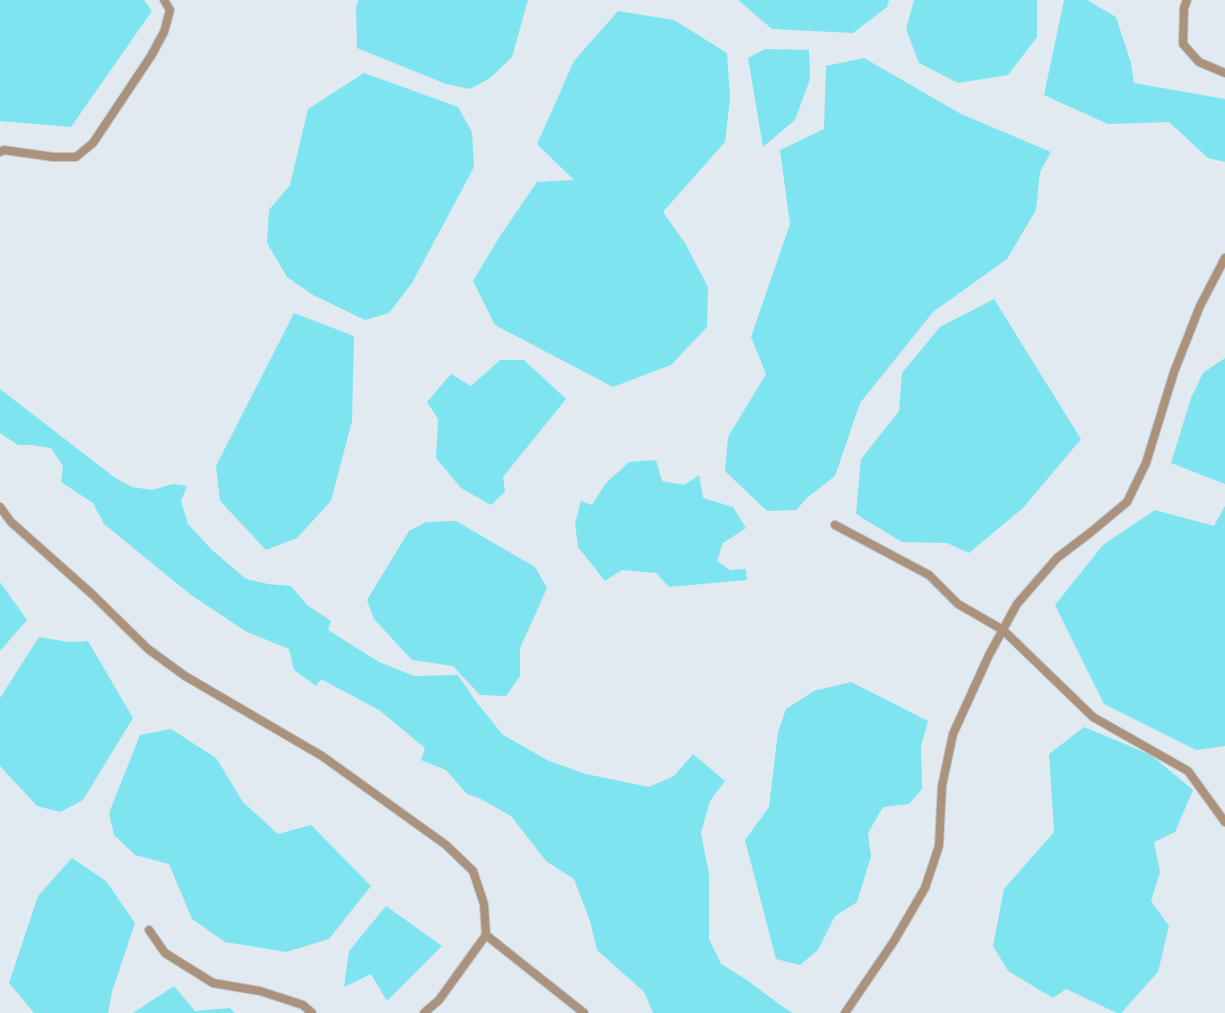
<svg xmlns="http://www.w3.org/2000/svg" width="1225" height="1013" font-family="'PT Sans',sans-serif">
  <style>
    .water { fill: #7ee4ef }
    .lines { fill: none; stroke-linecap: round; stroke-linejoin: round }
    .lane-casing { stroke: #c0c7cd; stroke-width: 10 }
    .street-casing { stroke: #c0c7cd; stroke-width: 10 }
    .lane { stroke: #ab927c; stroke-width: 8 }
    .street { stroke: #ab927c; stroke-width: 8 }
  </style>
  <rect width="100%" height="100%" fill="#e2eaf1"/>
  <!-- water -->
  <g class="water">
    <polygon points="0,0 144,0 152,11 71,127 0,121"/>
    <polygon points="359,0 528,0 512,57 490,78 470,89 446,84 357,48 356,6"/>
    <polygon points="738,0 889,0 887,7 853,33 772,29"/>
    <polygon points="914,0 1037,0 1037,37 1008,75 958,83 919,63 906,29"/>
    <polygon points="1064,0 1087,0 1116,17 1131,63 1134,83 1225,99 1225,162 1208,158 1169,122 1108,124 1044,95"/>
    <polygon points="618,11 674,20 727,53 730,98 725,142 663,212 685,243 708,287 707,327 671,365 613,387 495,325 473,281 500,236 537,182 574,180 537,144 574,61"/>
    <polygon points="765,49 809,50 810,79 795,120 763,147 748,58"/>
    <polygon points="864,58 961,114 1051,152 1040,172 1036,210 1007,259 933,312 860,403 835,476 808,497 796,510 767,511 725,471 728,437 766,374 751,337 790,224 780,150 824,129 826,66"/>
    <polygon points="364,73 458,107 472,132 474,167 412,283 389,313 365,320 313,295 287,277 267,243 269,210 290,185 308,109"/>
    <polygon points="994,299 1081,439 1024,507 969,553 947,543 902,542 856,514 861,459 899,411 902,373 940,327"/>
    <polygon points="294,313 354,336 352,421 331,501 297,538 266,550 220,501 216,466"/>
    <polygon points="1225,358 1225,484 1171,463 1191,398 1203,373"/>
    <polygon points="500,360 524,360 566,399 503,477 505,492 491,505 461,488 436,458 438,419 427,402 451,374 471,386"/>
    <polygon points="0,389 114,477 132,487 152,490 173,484 187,486 181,501 188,524 211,549 246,579 268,584 291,586 307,605 331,621 328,630 379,662 414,676 458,675 477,703 503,735 549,761 586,774 649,787 674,776 693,754 725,781 710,801 701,833 709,874 709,939 721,964 744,978 783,1007 793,1013 653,1013 644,992 597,950 590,921 574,879 546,861 511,816 481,799 467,794 446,770 421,760 425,748 379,710 321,679 316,686 294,670 289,649 247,632 191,595 104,524 93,503 61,482 63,466 51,448 32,445 18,445 0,433"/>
    <polygon points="656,460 662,481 684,485 699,475 703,498 733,507 746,528 723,543 717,561 730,570 746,569 747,580 669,587 656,573 622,570 605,581 578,547 575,524 581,501 592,505 606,483 629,462"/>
    <polygon points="1225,506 1225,746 1196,750 1104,704 1055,605 1103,545 1155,510 1214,526"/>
    <polygon points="456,521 535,567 547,588 520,648 520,676 506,696 480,695 453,666 412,660 374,619 367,600 409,531 426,522"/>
    <polygon points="0,582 27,620 0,651"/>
    <polygon points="39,637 69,642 88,641 133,718 83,800 60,812 37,806 0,766 0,698"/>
    <polygon points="851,682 928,721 921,746 922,789 909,804 883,807 868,833 871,856 857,902 835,916 818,950 800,965 776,959 745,840 769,807 778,732 786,709 814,691"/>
    <polygon points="1084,727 1151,755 1193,790 1175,832 1154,842 1160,872 1151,901 1169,926 1158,972 1121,1013 1117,1013 1066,989 1053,998 1008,971 993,946 1004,889 1054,832 1049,754"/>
    <polygon points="171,729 216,758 243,802 278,834 311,825 371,886 329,939 286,952 225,942 192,919 169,864 135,855 114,835 109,813 140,735"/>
    <polygon points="72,858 106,881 135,923 112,992 108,1013 34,1013 9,983 38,896"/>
    <polygon points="386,906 442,946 387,1001 371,974 344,987 349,951"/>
    <polygon points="174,986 195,1011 230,1008 235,1013 133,1013"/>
  </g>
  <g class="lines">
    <defs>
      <g id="lane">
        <polyline points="149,930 165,953 213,983 260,991 303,1005 312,1013"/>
        <polyline points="424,1013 439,1000 486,935"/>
      </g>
      <g id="street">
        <polyline points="1187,0 1184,8 1183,44 1199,62 1225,73"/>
        <polyline points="0,152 4,150 53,157 76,157 93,143 151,56 164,32 170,10 164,0"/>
        <polyline points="0,507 11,522 93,595 148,649 185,676 322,756 446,845 473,871 484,904 486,935 584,1013"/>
        <polyline points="835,525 929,575 958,604 1003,630 1093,717 1188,771 1225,822"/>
        <polyline points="845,1013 894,941 925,888 939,846 942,786 953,734 989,655 1017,604 1057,558 1091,532 1127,502 1146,463 1174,372 1200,306 1225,258"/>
      </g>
    </defs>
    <!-- lane casing -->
    <use href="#lane" class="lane-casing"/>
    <!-- street casing -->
    <use href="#street" class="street-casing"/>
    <!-- lane -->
    <use href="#lane" class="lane"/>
    <!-- street -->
    <use href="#street" class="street"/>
  </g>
</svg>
